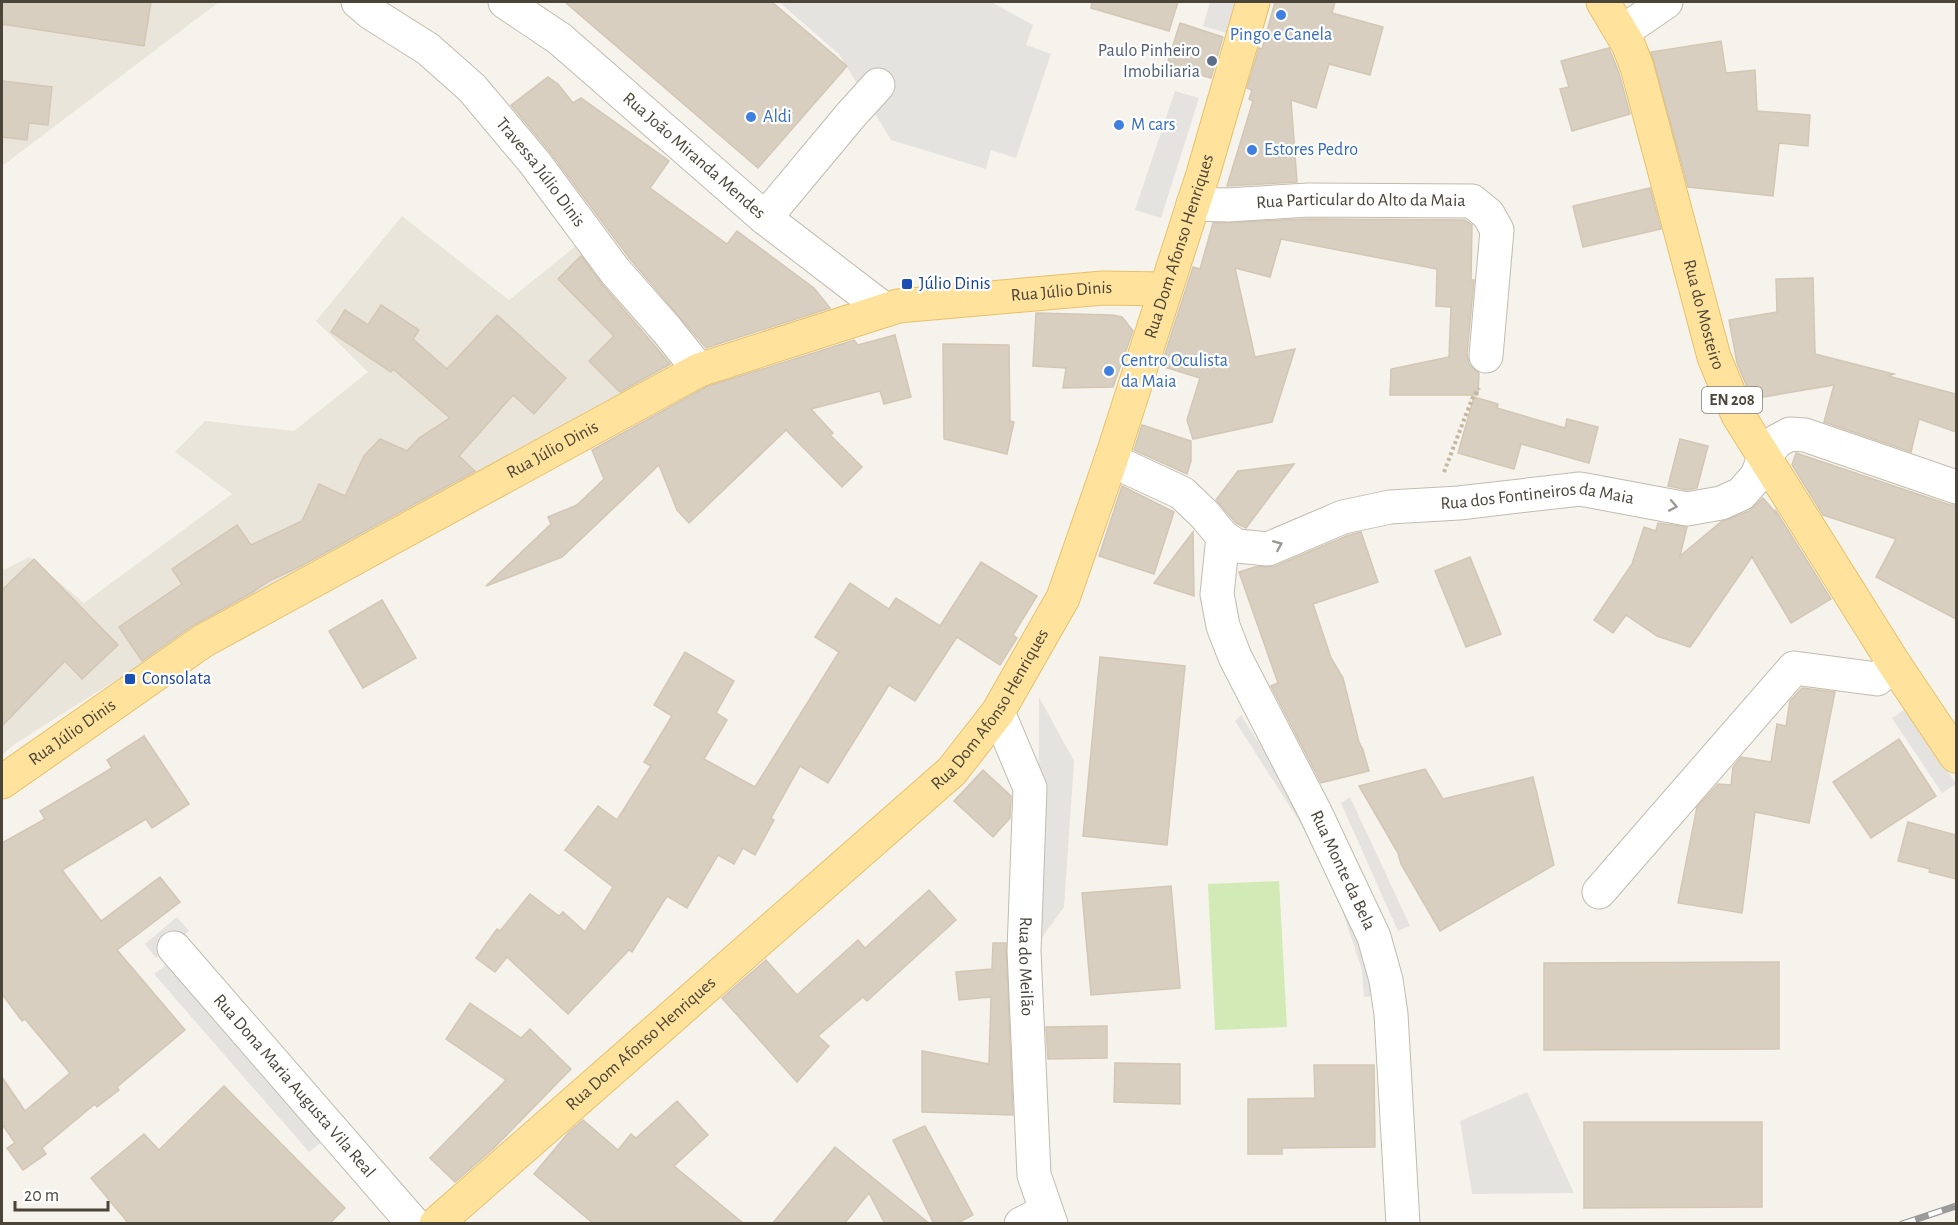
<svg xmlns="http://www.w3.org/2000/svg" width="1958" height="1225" font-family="'Alegreya Sans',sans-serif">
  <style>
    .residential { fill: #eae5da }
    .green { fill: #d2eab5 }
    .parking { fill: #e5e3e0 }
    .building { fill: #d8cfc1; stroke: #d3c7b4; stroke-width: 1.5 }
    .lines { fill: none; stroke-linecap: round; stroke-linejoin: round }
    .minor-casing { stroke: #c2bbae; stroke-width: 35 }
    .major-casing { stroke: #e6c16a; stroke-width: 35 }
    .path { stroke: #c4b79f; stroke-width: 4; stroke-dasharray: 3 3; stroke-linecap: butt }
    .minor { stroke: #fff; stroke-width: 33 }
    .major { stroke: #ffe39c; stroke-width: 33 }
    .rail-casing { stroke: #9a9a9a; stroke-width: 7 }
    .rail { stroke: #fff; stroke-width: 4.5; stroke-dasharray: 14; stroke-linecap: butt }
    .oneway { stroke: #9c9892 }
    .shop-dot { fill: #3f7fe0; stroke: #fff; stroke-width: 2 }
    .service-dot { fill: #5c6f8a; stroke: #fff; stroke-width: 2 }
    .transit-dot { fill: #1a4fb4; stroke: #fff; stroke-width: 2 }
    .labels { text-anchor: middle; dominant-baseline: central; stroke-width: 4.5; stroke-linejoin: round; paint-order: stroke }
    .shield { fill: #fff; stroke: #817c74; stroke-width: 1.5 }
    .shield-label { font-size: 16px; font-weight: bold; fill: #4b4439 }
    .shop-label { font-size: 18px; fill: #366cbe; stroke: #fff; text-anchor: start }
    .service-label { font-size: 18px; fill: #4e5e75; stroke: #fff; text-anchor: end }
    .street-label { font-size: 18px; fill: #4b4439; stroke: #fff }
    .transit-label { font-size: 18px; fill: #164399; stroke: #fff; text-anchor: start }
  </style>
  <rect width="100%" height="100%" fill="#f6f3ec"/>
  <!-- residential -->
  <g class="residential">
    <polygon points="2,2 219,2 2,166"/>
    <polygon points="402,216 509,300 577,245 694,368 305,568 110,684 16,743 2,755 2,571 29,557 84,603 232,494 175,452 205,421 294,431 368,372 316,321"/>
  </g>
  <!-- green -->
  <polygon class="green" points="1279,881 1287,1027 1215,1030 1208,884"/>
  <!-- parking -->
  <g class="parking">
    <polygon points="779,2 991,2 1033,25 1026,45 1051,54 1016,158 991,150 986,169 891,140 839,54"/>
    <polygon points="1210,2 1239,2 1230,34 1203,26"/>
    <polygon points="1175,91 1199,98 1161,218 1135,210"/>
    <polygon points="1039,697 1074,761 1064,907 1038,943"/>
    <polygon points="1908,707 1956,784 1942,793 1892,718"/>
    <polygon points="1241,715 1309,821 1348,895 1373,996 1364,997 1362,970 1338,898 1301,824 1235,721"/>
    <polygon points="1350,797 1410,926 1398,931 1341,803"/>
    <polygon points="177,917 189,931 156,958 145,944"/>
    <polygon points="166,965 323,1141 309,1152 154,974"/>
    <polygon points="1527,1092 1574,1193 1472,1194 1460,1121"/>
  </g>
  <!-- building -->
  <g class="building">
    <polygon points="2,2 151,2 144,46 2,24"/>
    <polygon points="565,2 772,2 847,66 758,168"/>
    <polygon points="1092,2 1178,2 1169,31 1091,8"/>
    <polygon points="1275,2 1335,2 1332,13 1383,27 1370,75 1329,64 1316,108 1291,100 1297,182 1227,186 1253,101 1249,99 1252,90 1247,88 1259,48 1262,49"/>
    <polygon points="1180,23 1223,37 1211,78 1167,65"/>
    <polygon points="1721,41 1726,73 1755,70 1757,111 1810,115 1808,146 1779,143 1773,196 1688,187 1651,52"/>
    <polygon points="1609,48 1619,73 1630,114 1572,131 1560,89 1569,87 1561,61"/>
    <polygon points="548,77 558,84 573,103 581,98 669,161 650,188 727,244 737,231 814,288 830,308 706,348 630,259 550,152 511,105"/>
    <polygon points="2,81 52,87 48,125 29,123 27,140 2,137"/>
    <polygon points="1650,188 1661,229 1583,247 1573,206"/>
    <polygon points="1309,219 1465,220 1472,225 1471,280 1474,280 1467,354 1469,364 1479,373 1478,395 1390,395 1391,369 1449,357 1451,307 1436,306 1437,269 1281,239 1270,277 1235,268 1255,357 1295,349 1272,422 1193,439 1187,420 1200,378 1161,366 1193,267 1200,269 1213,223"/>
    <polygon points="581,256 601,283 670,364 620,392 589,361 614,336 558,279"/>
    <polygon points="1813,278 1815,354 1894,374 1888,376 1956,394 1956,432 1919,419 1911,452 1824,422 1834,385 1752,399 1737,363 1729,320 1777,312 1776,279"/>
    <polygon points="381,305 419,330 413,339 447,369 497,315 566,378 534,414 513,395 459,456 475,471 299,567 269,581 253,592 192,626 142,661 119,627 182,584 172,569 237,525 251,545 302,521 319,484 345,496 364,456 380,439 407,451 419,438 450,418 393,369 391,372 331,332 345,310 368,325"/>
    <polygon points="1036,313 1112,315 1122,317 1133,331 1113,387 1063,388 1066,368 1033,366"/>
    <polygon points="895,335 911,397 884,404 880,391 811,409 833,433 830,435 862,467 842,487 786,430 689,523 677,510 659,465 562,557 486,586 551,524 548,517 577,505 604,479 592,450 706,387 854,340 858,345"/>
    <polygon points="943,344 1009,345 1010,421 1014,422 1007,454 944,439"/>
    <polygon points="1474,397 1498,404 1497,408 1565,428 1567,419 1598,427 1589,463 1521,444 1514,469 1458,453"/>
    <polygon points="1142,425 1191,441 1191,461 1187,474 1134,450"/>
    <polygon points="1680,439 1708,446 1697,488 1687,490 1668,486"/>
    <polygon points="1796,453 1950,505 1956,505 1956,619 1876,577 1896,539 1823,515 1792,465"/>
    <polygon points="1294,464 1246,528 1236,523 1216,500 1238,471"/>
    <polygon points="1122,486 1174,512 1154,574 1099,556"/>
    <polygon points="1763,498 1776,513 1776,511 1831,599 1791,623 1752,557 1690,647 1657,636 1626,615 1613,633 1594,620 1632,564 1644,527 1656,531 1658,523 1687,527 1680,556 1721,522 1749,511"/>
    <polygon points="1193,532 1194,596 1154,583"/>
    <polygon points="1361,532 1378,582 1313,604 1331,658 1343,678 1359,742 1363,750 1369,771 1321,783 1271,686 1278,683 1239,572 1255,567 1275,566 1349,535"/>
    <polygon points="1470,557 1501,634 1466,647 1435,571"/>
    <polygon points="34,559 118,645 82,679 65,661 2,726 2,590"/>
    <polygon points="981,562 1037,596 1013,635 1017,638 1000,665 957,637 915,701 889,685 828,783 800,766 771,818 774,820 755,855 743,848 734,864 718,855 687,908 667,896 632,952 629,950 568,1014 507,957 495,972 476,958 497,929 500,931 530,894 559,916 563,912 585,932 613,887 565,850 598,806 617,820 651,766 644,762 672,716 654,705 685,652 734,681 716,713 727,720 704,759 755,787 839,652 815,637 850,583 889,609 896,598 940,626"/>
    <polygon points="382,600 416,658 363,688 329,631"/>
    <polygon points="1100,657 1185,666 1167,845 1083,836"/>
    <polygon points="1802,688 1835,692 1809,823 1755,812 1742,913 1678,903 1697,807 1718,784 1731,785 1733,767 1741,757 1771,762 1777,724 1786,726 1790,701"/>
    <polygon points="144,736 189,804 152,828 146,819 62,870 101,921 160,877 180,902 117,950 185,1030 117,1087 119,1090 97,1107 95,1104 42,1148 46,1154 23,1170 7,1148 15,1143 2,1124 2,1077 25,1111 70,1073 25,1019 22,1021 2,994 2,843 45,819 40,811 112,768 107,760"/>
    <polygon points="1899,739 1936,796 1871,838 1833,782"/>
    <polygon points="1425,769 1443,799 1533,777 1554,865 1440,931 1401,864 1398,853 1359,786"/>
    <polygon points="983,770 1011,796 1010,818 993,837 954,801"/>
    <polygon points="1908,822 1956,835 1956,879 1929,872 1930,869 1898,861"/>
    <polygon points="1171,886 1180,988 1091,995 1082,893"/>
    <polygon points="929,890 956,920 867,1001 863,997 818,1036 829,1046 797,1082 722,998 766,960 797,995 858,940 865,948"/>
    <polygon points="993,943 1006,943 1013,1115 922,1112 922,1051 989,1064 991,997 959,1000 956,972 992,969"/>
    <polygon points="1779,962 1779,1049 1544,1050 1544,963"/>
    <polygon points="470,1003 521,1038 530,1029 571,1069 494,1148 455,1182 430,1158 506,1080 446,1039"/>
    <polygon points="1107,1026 1107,1058 1048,1059 1046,1027"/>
    <polygon points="1115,1063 1180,1064 1180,1104 1114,1102"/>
    <polygon points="1314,1065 1374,1065 1375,1147 1282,1148 1282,1154 1248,1154 1248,1099 1315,1098"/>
    <polygon points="224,1086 345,1208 329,1224 129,1224 91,1178 144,1134 159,1150"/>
    <polygon points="677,1101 708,1135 674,1166 744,1224 594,1224 534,1174 569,1132 583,1120 618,1150 631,1134 636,1138"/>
    <polygon points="1584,1122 1762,1122 1762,1207 1584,1208"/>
    <polygon points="925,1126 973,1215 956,1224 934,1224 893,1140"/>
    <polygon points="835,1147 878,1182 930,1224 885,1224 869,1193 844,1224 772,1224"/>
  </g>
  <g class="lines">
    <defs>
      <g id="minor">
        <path id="s1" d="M358,2l13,11 57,36 44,39 63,75 80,108 52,59 32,40"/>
        <path id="s2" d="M505,2l55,37 205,179 120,92"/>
        <polyline points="1622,32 1666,2"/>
        <path id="s3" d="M1193,204l35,1 80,-5 164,1 16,13 9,16 -11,126"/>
        <polyline points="765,218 850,116 878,85"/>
        <path id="s4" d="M1111,460l71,33 23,22 18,22 14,9 31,3 75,-32 47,-10 69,-4 121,-14 107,20 34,-6 20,-9 16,-18 7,-19 13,-16 13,-7 15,1 151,52"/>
        <path id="s5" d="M1223,537l-6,57 6,32 12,31 80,155 59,125 12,43 5,34 12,210"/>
        <path id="s6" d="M998,712l32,76 -6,163 10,224 17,49"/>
        <polyline points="1599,892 1794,668 1877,679 1895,665"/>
        <path id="s7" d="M174,948l240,276"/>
        <polyline points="1021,1224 1046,1211"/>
      </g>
      <g id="major">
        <path id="s8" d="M1603,2l25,42 9,23 77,290 24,58 157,250 61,91"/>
        <path id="s9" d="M2,782l201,-141 496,-271 199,-64 205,-18 62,1"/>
        <path id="s10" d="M436,1224l516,-453 46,-59 65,-114 48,-138 92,-286 50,-172"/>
      </g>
    </defs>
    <!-- minor casing -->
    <use href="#minor" class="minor-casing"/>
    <!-- major casing -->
    <use href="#major" class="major-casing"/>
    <!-- path -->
    <polyline class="path" points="1444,472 1472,399 1479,388"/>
    <!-- minor -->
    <use href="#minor" class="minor"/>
    <!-- major -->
    <use href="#major" class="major"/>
    <defs>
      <polyline id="rail" points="1902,1224 1956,1206"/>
    </defs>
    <!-- rail casing -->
    <use href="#rail" class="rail-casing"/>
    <!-- rail -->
    <use href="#rail" class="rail"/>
  </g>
  <!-- one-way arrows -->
  <defs><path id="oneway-chevron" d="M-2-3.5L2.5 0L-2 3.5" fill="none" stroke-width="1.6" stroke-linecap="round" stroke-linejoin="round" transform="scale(1.5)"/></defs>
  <g class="oneway">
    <use href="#oneway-chevron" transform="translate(1673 506) rotate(11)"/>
    <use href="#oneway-chevron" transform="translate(1278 545) rotate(-23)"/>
  </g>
  <!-- markers -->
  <g class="shop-dot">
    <circle cx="1281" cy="15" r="6"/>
    <circle cx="751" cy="117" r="6"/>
    <circle cx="1119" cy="125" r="6"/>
    <circle cx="1252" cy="150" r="6"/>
    <circle cx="1109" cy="371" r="6"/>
  </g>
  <circle class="service-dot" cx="1212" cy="61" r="6"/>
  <g class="transit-dot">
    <rect x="901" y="278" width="12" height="12" rx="3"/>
    <rect x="124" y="673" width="12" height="12" rx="3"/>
  </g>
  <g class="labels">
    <!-- shield labels -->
    <rect class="shield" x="1702" y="387" width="60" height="26" rx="4.5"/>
    <g class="shield-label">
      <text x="1732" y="400">EN 208</text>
    </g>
    <!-- shop labels -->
    <g class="shop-label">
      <text x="1281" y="35" text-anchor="middle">Pingo e Canela</text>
      <text x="763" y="117">Aldi</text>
      <text x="1131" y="125">M cars</text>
      <text x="1264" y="150">Estores Pedro</text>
      <text x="1121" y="361">Centro Oculista<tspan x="1121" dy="21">da Maia</tspan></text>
    </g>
    <!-- service labels -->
    <g class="service-label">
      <text x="1200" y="51">Paulo Pinheiro<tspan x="1200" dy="21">Imobiliaria</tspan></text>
    </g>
    <!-- street labels -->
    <g class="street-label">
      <text stroke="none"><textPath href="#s2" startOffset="244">Rua João Miranda Mendes</textPath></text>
      <text stroke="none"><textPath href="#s1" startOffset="252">Travessa Júlio Dinis</textPath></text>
      <text stroke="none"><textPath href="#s3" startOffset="168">Rua Particular do Alto da Maia</textPath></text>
      <text stroke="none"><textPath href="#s10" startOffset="1263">Rua Dom Afonso Henriques</textPath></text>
      <text stroke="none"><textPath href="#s9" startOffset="1184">Rua Júlio Dinis</textPath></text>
      <text stroke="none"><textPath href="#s8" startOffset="330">Rua do Mosteiro</textPath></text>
      <text stroke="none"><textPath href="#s9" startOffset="644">Rua Júlio Dinis</textPath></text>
      <text stroke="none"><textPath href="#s4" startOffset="464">Rua dos Fontineiros da Maia</textPath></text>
      <text stroke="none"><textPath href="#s10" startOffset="759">Rua Dom Afonso Henriques</textPath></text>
      <text stroke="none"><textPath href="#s9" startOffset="86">Rua Júlio Dinis</textPath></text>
      <text stroke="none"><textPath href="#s5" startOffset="362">Rua Monte da Bela</textPath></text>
      <text stroke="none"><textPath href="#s6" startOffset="261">Rua do Meilão</textPath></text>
      <text stroke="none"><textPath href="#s10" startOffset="273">Rua Dom Afonso Henriques</textPath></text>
      <text stroke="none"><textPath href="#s7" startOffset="183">Rua Dona Maria Augusta Vila Real</textPath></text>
    </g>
    <!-- transit labels -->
    <g class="transit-label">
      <text x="919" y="284">Júlio Dinis</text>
      <text x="142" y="679">Consolata</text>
    </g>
  </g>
  <!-- border -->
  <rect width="1958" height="1225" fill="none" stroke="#4b4439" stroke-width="6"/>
  <!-- scale -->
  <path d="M15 1201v9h93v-9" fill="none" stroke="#4b4439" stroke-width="3"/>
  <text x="24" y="1201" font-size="18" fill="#4b4439" stroke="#ffffff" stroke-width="4.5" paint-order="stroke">20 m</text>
</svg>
